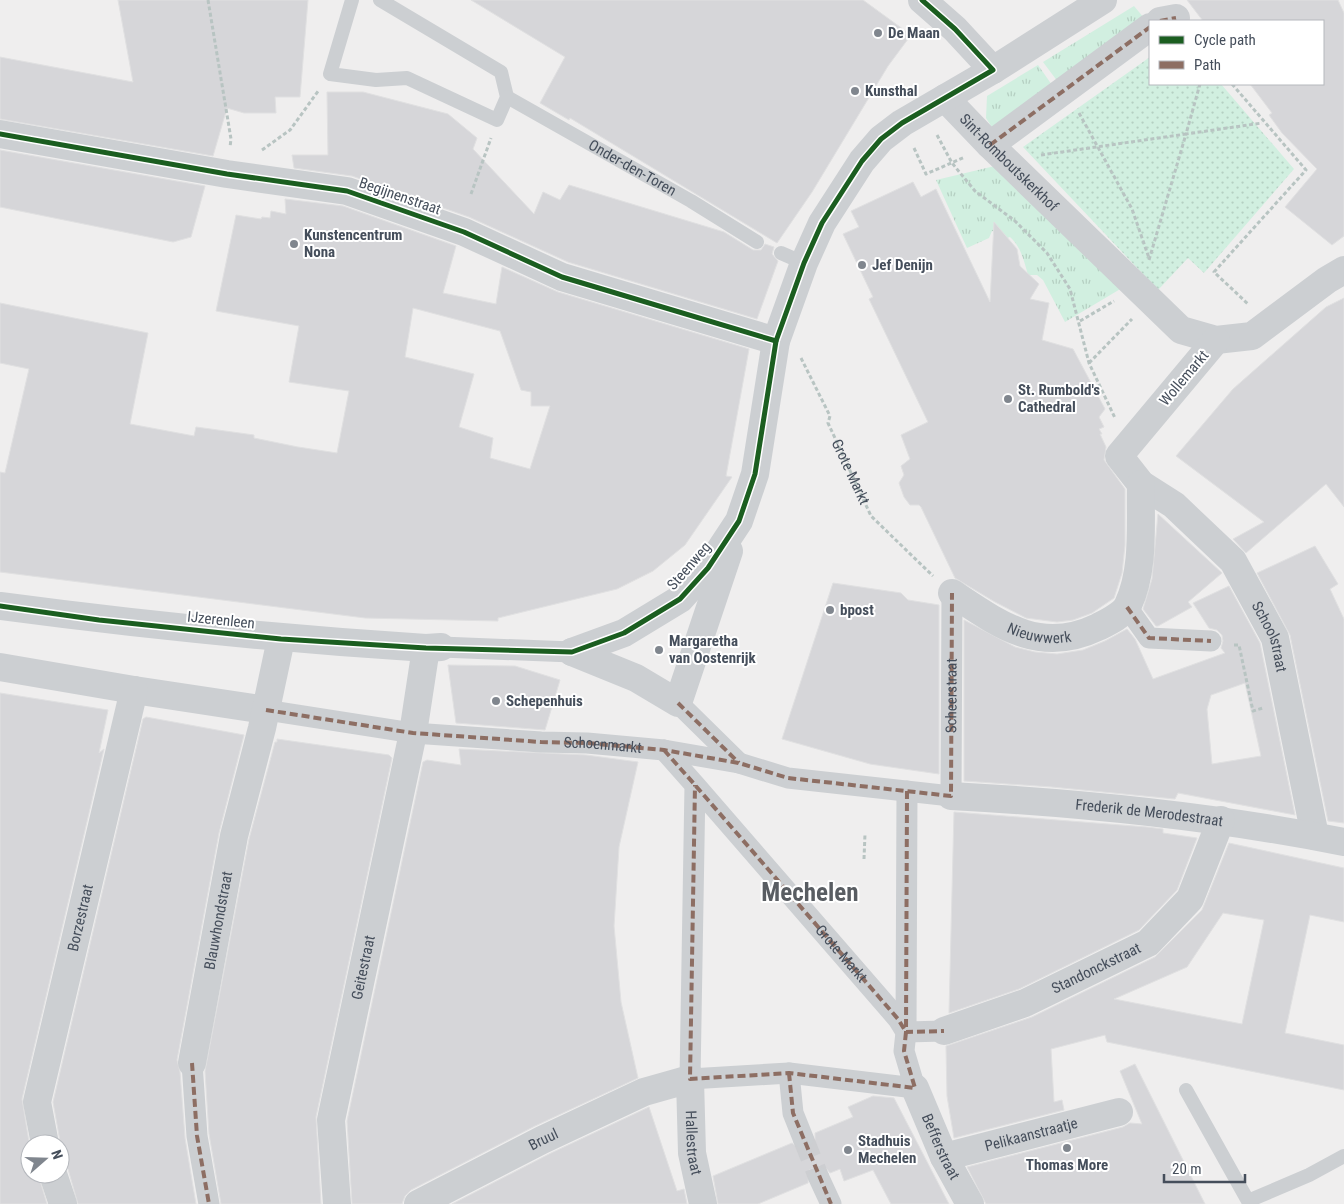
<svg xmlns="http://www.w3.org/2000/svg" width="1344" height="1204" font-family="'Roboto Condensed',sans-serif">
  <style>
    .grass { fill: url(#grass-tufts) }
    .park { fill: url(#park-dots) }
    .building { fill: #d6d6d9; stroke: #e0e0e1; fill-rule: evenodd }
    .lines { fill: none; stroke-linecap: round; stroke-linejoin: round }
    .pedestrian-tunnel { stroke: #cdced1; stroke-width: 21; stroke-dasharray: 21 11; stroke-linecap: butt }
    .path { stroke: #b8c4c2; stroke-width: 3; stroke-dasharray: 4 2.5; stroke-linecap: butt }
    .service { stroke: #cccfd2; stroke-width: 14 }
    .pedestrian { stroke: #cccfd2; stroke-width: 21 }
    .minor { stroke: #cccfd2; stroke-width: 28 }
    .quiet { stroke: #8d6e63; stroke-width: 4; stroke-dasharray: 8 4; stroke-linecap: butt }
    .cycleway-casing { stroke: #fff; stroke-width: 8 }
    .cycleway { stroke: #1b5e20; stroke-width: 5 }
    .poi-dot { fill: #80868e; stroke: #fff; stroke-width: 2 }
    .labels { text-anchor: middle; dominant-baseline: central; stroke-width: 4; stroke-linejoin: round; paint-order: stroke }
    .poi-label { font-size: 15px; font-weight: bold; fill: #454e5b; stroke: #fff; text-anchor: start }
    .street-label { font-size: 15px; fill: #454e5b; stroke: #fff }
    .town-label { font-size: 25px; font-weight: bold; fill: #595d62; stroke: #fff }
  </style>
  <defs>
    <pattern id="grass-tufts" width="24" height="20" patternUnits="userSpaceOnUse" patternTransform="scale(1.25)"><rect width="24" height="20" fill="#d1efe0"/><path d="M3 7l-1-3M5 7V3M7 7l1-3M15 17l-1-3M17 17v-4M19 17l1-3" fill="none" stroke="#b5cfc2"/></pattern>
    <pattern id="park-dots" width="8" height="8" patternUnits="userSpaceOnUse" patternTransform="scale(1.25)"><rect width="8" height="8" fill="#d1efe0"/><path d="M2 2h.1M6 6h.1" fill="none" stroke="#b5cfc2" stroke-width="1.8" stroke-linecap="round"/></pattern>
  </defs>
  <rect width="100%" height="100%" fill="#efeeee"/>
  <!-- grass -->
  <g class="grass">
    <polygon points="1134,6 1144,18 1058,82 1043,62"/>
    <polygon points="1038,65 1052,85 993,129 986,118 987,96"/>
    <path d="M999,165l123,123 -57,34 -22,-42 -6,-5h-9c-4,-14 -7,-28 -18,-38l-5,2 -5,-6 -8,-2 -3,7 -22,10 -31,-68z"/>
  </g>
  <!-- park -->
  <polygon class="park" points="1150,57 1150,84 1221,84 1294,169 1204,273 1188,258 1158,290 1023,147"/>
  <!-- building -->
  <g class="building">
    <polygon points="118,0 308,0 300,97 275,97 276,113 244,113 227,108 213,156 0,119 0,57 133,82"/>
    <polygon points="471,0 863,0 911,35 888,66 812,192 777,243 570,118 569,120 540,103 565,57"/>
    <polygon points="1187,0 1338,0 1344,13 1344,236 1332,245 1285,207 1317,169 1282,133 1269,115 1272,113 1250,84 1323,84 1323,21 1203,21"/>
    <polygon points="327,92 363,92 448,114 477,138 473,149 534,214 543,192 560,200 569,185 724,232 753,250 761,250 765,244 774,247 772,254 778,261 757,319 568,262 469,217 352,176 294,168 292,155 328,155"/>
    <polygon points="0,150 205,186 191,237 173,242 0,207"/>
    <polygon points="913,182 921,197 936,189 990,302 994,222 1017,249 1020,266 1039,284 1030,299 1049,303 1042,340 1073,349 1105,409 1099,417 1104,427 1099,429 1102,434 1100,434 1106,447 1104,460 1125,489 1125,545 1122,573 1114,598 1092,613 1073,620 1057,622 1026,618 995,602 955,578 921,507 919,505 910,505 904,497 899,483 904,475 901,466 910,459 901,435 928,422 869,299 873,297 843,234 859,227 851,211"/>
    <path d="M285,199l58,7 113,40 -13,47 53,11 6,-37 56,25 191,57 -23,127 6,1 -47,68 -32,26 -36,18 -119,29v3l-133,-3 -365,-46v-100l5,1 24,-104 -29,-6v-60l148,30 -18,91 64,12 2,-9 58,8v3l44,9 39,6 12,-62 -60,-9 10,-56 -83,-15 20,-96 25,4 1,-2 8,1 1,-7 15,3zM413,308l87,23 21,59 10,2v14h19l-20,63 -40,-11 3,-20 -34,-11 15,-53 -69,-17z"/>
    <polygon points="1344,298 1344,507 1326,484 1246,553 1233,539 1264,522 1176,456 1233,389 1326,307"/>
    <polygon points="1158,514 1222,573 1188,602 1192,607 1158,626 1156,626 1143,609 1152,579"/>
    <polygon points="1315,546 1338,584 1330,589 1344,619 1344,823 1328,821 1290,635 1257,573"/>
    <polygon points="833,583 901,593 908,600 939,605 939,774 870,764 782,739"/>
    <path d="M1229,586l31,57 35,172 -117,-22 -3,6 -123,-12 -88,-6v-161l51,27 20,5 22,2 26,-4 22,-9 22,-12 8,10 18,40 72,-26 -4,-5 2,-7 -1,-6 -5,-5 -8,-2 -16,-25zM1245,683l16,73 -49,8 -5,-55 4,-14z"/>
    <polygon points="448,665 515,666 560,680 545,730 456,723"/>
    <polygon points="0,693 108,710 99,753 104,749 22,1099 30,1148 30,1174 38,1174 47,1204 0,1204"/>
    <polygon points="146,717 244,735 219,833 177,1060 180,1072 185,1138 196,1204 78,1204 68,1169 60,1161 60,1141 53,1102 143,719"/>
    <polygon points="277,739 389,755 392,758 316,1117 321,1204 221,1204 209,1134 205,1071 249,839 275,742 277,742"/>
    <polygon points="459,749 586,755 638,762 619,847 614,926 621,1002 638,1078 535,1126 411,1190 405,1196 402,1204 352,1204 347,1121 423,762 427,760 461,765"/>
    <polygon points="954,812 1147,827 1163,829 1163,833 1197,838 1177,890 1139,930 1019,989 949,1013"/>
    <path d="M1229,843l115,25v54l-34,-7 -25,118 59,12v45l-237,-48 -2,-7 -54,14 3,53 8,-2 2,10 -110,28 -7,-42 -1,-50 86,-29 123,-60 47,-47zM1223,913l41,7 -22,104 -128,-25 73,-32z"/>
    <polygon points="1135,1064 1205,1204 986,1204 967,1167 1123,1127 1130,1123 1142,1124 1120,1071"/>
    <polygon points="873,1096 894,1098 949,1204 891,1204 873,1170 844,1181 840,1169 830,1173 826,1168 820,1166 809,1170 808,1183 758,1204 718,1204 713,1176 792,1143 801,1150 808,1149 815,1140 815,1133 853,1117 848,1107"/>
    <polygon points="649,1107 677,1191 684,1189 687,1204 452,1204 549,1154"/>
  </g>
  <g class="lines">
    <!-- pedestrian-tunnel -->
    <polyline class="pedestrian-tunnel" points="803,1138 819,1178"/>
    <!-- path -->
    <g class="path">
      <polyline points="208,0 231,139 230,147"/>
      <polyline points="1232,84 1306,170 1214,272 1248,304"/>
      <polyline points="1079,113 1132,209 1149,258"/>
      <polyline points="937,135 952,163 975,191 1015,221 1047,253 1070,289 1089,363 1115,418"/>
      <polyline points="914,148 926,174 965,157"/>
      <polyline points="262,150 290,130 319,90"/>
      <polyline points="1041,155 1186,134 1200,84"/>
      <polyline points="471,194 491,138"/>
      <polyline points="1149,260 1186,134 1262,123"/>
      <polyline points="1080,321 1114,301"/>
      <path id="s1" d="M801,358l29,58 -2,7 43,93 62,60"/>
      <polyline points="1089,363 1132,319"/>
      <polyline points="1234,645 1239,645 1253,711 1263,708"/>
      <polyline points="864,859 865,834"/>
    </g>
    <!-- service -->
    <g class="service">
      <polyline points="352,0 330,74 376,80 407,78 497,120 507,97 501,72 380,0"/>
      <path id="s2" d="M507,97l184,104 66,41"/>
      <polyline points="781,253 804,263"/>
      <polyline points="1186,1090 1248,1201 1309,1175 1344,1156"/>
    </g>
    <!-- pedestrian -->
    <g class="pedestrian">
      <polyline points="1127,607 1149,638 1211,641"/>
      <polyline points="441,647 572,652"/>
      <polyline points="678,703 739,763"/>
      <polyline points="266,710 413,733 541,742 587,743 664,750 739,763 788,778 951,796 952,593"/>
      <polyline points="664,750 695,785 898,1019 906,1032 904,1051 915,1088 789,1073 690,1079 695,785"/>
      <polyline points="907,791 906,1032 944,1031"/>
      <polyline points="192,1063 197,1136 209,1204"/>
      <polyline points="789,1073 793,1113 803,1138"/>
      <polyline points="819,1178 831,1204"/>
    </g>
    <!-- minor -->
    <g class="minor">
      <polyline points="922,0 955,29 993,70"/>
      <polyline points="1160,21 1176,18"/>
      <path id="s3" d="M945,98l45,47 191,185 35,10 36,-4 75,-56 17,-10"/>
      <polyline points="0,134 227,174 347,191 464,232 562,277 776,341"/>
      <polyline points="990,145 1150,27"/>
      <path id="s4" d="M1216,340l-97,116 22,28 33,21 59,56 42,77 40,198"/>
      <path id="s5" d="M952,593c48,32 88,62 146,34 10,-5 25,-12 30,-22 17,-36 12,-82 13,-121"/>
      <path d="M0,606c142,19 283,33 426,42l15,-1"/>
      <polyline points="572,652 624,633 680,599 708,568 739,521 755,474 776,341 804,263 822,223 862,161 881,139 902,123 993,70 1103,0"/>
      <polyline points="572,652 636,678 678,703 729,551"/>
      <polyline points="0,667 134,690 266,710"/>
      <path id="s6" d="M951,796c133,7 263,20 393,46"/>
      <path id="s7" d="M944,1031l81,-28 123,-60 42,-44 31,-79"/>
      <path id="s8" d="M192,1063l42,-227 28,-108 19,-89"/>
      <path id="s9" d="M915,1088l29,69 26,47"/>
      <path id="s10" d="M45,1144l-8,-42 97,-412"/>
      <path id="s11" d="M944,1157l175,-45"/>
      <polyline points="53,1174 63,1204"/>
      <path id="s12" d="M337,1204l-6,-84 82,-387 13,-85"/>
      <path id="s13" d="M418,1204l124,-64 102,-48 46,-13 2,74 11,51"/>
    </g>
    <!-- quiet -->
    <g class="quiet">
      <polyline points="1160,21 1176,18"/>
      <polyline points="990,145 1150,27"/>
      <polyline points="1127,607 1149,638 1211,641"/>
      <polyline points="678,703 739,763"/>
      <path id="s14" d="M266,710l147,23 128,9 46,1 77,7 75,13 49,15 163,18 1,-203"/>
      <path id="s15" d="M664,750l31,35 203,234 8,13 -2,19 11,37 -126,-15 -99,6 5,-294"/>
      <polyline points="907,791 906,1032 944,1031"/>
      <polyline points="192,1063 197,1136 209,1204"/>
      <polyline points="789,1073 793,1113 831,1204"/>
    </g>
    <defs>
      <g id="cycleway">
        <polyline points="0,134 227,174 347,191 464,232 562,277 776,341"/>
        <polyline points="0,606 99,620 281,639 426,648 572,652 624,633 680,599 708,568 739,521 755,474 776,341 804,263 822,223 862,161 881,139 902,123 993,70 955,29 922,0"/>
      </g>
    </defs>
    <!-- cycleway casing -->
    <use href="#cycleway" class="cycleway-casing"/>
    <!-- cycleway -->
    <use href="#cycleway" class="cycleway"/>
  </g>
  <!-- markers -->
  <g class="poi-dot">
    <circle cx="878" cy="33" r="5"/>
    <circle cx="855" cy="91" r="5"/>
    <circle cx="294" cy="244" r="5"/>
    <circle cx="862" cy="265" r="5"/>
    <circle cx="1008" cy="399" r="5"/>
    <circle cx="830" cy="610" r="5"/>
    <circle cx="659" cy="650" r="5"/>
    <circle cx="496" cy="701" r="5"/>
    <circle cx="1067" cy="1148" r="5"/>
    <circle cx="848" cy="1150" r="5"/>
  </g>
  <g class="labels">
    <!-- poi labels -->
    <g class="poi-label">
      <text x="888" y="33">De Maan</text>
      <text x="865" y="91">Kunsthal</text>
      <text x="304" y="235">Kunstencentrum<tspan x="304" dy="17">Nona</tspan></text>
      <text x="872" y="265">Jef Denijn</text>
      <text x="1018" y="390">St. Rumbold's<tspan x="1018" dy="17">Cathedral</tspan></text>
      <text x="840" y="610">bpost</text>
      <text x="669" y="641">Margaretha<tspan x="669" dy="17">van Oostenrijk</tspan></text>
      <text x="506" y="701">Schepenhuis</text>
      <text x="858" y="1141">Stadhuis<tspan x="858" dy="17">Mechelen</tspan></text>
      <text x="1067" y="1165" text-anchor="middle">Thomas More</text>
    </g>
    <!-- street labels -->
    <g class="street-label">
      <text stroke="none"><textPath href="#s3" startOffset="91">Sint-Romboutskerkhof</textPath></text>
      <text stroke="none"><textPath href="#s2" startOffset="144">Onder-den-Toren</textPath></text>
      <text transform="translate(400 196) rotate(19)">Begijnenstraat</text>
      <text transform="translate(1184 378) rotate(-50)">Wollemarkt</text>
      <text stroke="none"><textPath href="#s1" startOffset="126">Grote Markt</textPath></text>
      <text transform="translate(689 566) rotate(-49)">Steenweg</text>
      <text transform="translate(221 620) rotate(6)">IJzerenleen</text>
      <text stroke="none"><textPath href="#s5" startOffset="98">Nieuwwerk</textPath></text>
      <text stroke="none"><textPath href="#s4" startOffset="392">Schoolstraat</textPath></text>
      <text stroke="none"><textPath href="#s14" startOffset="792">Scheerstraat</textPath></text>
      <text stroke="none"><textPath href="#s14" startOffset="339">Schoenmarkt</textPath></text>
      <text stroke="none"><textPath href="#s6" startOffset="199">Frederik de Merodestraat</textPath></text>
      <text stroke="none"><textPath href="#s10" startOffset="232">Borzestraat</textPath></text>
      <text stroke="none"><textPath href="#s8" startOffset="145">Blauwhondstraat</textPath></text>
      <text stroke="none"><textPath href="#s15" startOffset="270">Grote Markt</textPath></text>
      <text stroke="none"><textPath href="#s12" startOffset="240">Geitestraat</textPath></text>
      <text stroke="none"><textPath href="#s7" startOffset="165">Standonckstraat</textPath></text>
      <text stroke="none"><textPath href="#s11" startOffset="90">Pelikaanstraatje</textPath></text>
      <text stroke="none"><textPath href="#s13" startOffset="141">Bruul</textPath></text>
      <text stroke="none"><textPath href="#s13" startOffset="364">Hallestraat</textPath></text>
      <text stroke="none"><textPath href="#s9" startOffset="64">Befferstraat</textPath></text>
    </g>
    <!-- town labels -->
    <g class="town-label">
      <text x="810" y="892">Mechelen</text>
    </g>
  </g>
  <!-- legend -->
  <rect x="1149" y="20" width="175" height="65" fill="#ffffff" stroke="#b5b8bd"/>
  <rect x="1159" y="36" width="25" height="8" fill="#1b5e20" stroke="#b5b8bd"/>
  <text x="1194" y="45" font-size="15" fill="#454e5b">Cycle path</text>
  <rect x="1159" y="61" width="25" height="8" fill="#8d6e63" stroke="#b5b8bd"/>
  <text x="1194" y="70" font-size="15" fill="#454e5b">Path</text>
  <!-- north arrow -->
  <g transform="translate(45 1159) rotate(70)"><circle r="24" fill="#ffffff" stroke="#b5b8bd"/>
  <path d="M0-4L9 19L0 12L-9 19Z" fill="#80868e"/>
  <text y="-8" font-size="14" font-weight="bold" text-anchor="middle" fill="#454e5b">N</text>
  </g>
  <!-- scale -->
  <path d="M1164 1174v8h81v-8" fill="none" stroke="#454e5b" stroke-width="2.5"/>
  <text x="1172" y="1174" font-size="15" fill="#454e5b" stroke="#ffffff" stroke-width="4" paint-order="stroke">20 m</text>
</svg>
